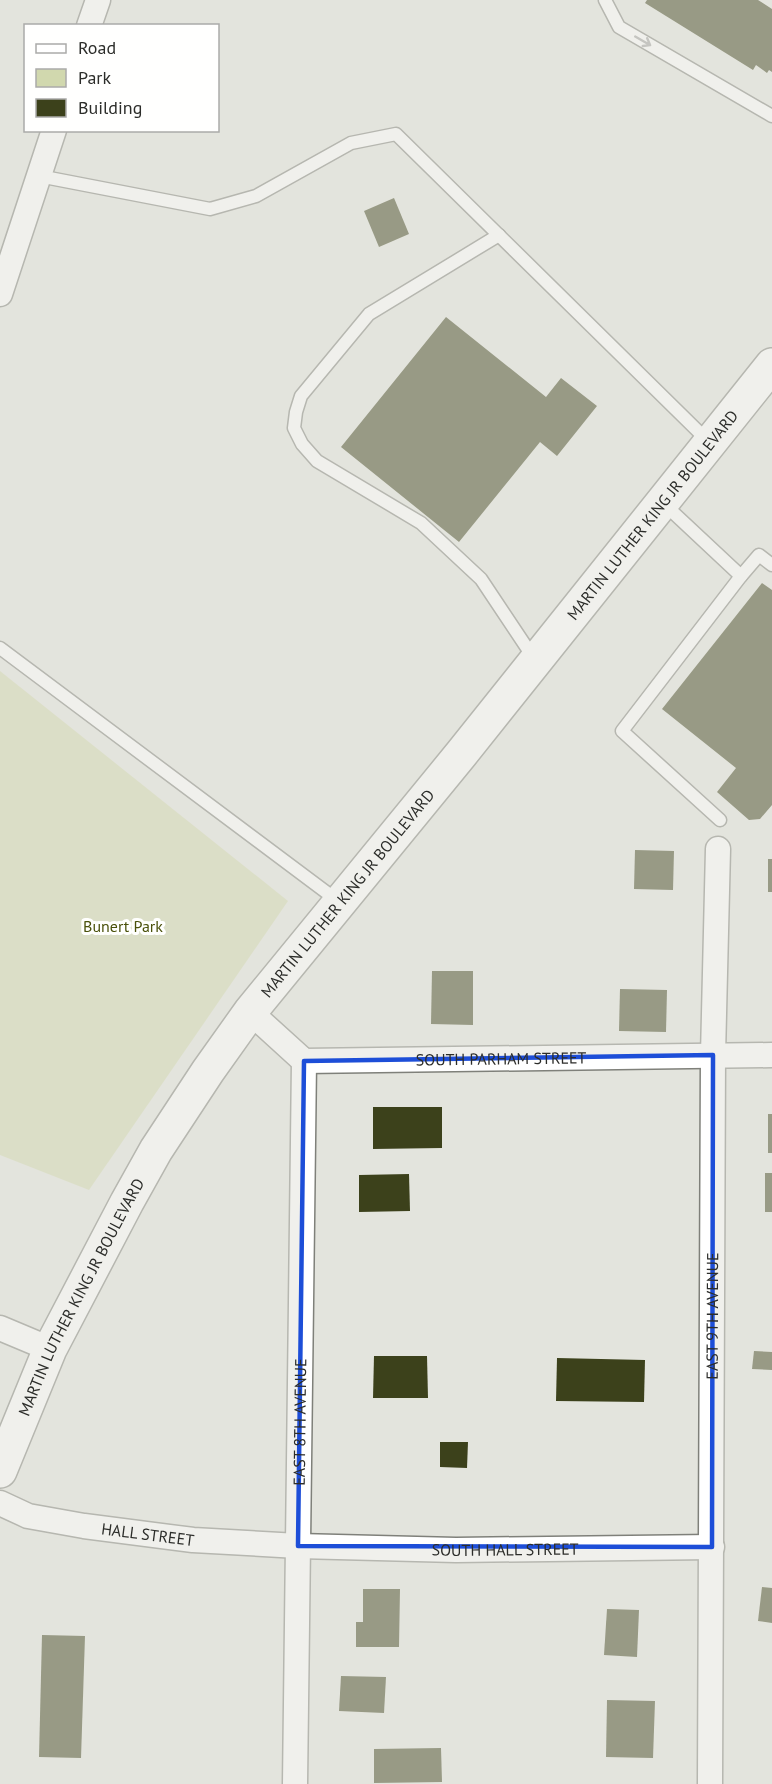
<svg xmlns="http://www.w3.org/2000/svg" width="772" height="1784" font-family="'PT Sans',sans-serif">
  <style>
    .green { fill: #d1d8ae }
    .building { fill: #3c411b }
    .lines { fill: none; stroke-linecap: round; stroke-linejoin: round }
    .service-casing { stroke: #7f807a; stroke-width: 15 }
    .minor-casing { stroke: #7f807a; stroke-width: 27 }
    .primary-casing { stroke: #7f807a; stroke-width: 36 }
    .service { stroke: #fff; stroke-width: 12 }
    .minor { stroke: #fff; stroke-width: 24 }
    .primary { stroke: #fff; stroke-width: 33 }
    .oneway { stroke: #a0a09f }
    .marked { fill: none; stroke: #1d4ed8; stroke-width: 4.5; stroke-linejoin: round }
    .labels { text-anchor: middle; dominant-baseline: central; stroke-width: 6; stroke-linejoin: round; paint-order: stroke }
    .street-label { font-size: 16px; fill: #2c2d2a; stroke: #fffffe }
    .park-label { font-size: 16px; fill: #4a510b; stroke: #fffffe }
  </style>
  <rect width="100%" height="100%" fill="#e3e4dd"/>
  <!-- green -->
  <polygon class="green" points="0,671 288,901 89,1190 0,1155"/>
  <!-- building -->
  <g class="building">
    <polygon points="647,0 758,0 772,9 772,72 769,70 767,73 756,65 753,70 645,3"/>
    <polygon points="394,198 409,234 379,247 364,211"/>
    <polygon points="446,317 546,397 561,378 597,406 557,456 540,442 459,542 341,447"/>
    <polygon points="762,583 772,590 772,805 760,819 749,820 717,792 736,768 662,709"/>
    <polygon points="635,850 674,851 673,890 634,889"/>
    <rect x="768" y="859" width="4" height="33"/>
    <polygon points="432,971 473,971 473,1025 431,1024"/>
    <polygon points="620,989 667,990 666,1032 619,1031"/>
    <polygon points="373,1107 442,1107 442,1148 373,1149"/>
    <rect x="768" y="1114" width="4" height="39"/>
    <rect x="765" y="1173" width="7" height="39"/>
    <polygon points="409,1174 410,1211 359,1212 359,1175"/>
    <polygon points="754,1351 772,1352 772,1370 752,1369"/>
    <polygon points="374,1356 427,1356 428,1398 373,1398"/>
    <polygon points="557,1358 645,1360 644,1402 556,1401"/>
    <polygon points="440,1442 468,1442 467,1468 440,1467"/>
    <polygon points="762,1587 772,1588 772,1623 758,1621"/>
    <polygon points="363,1589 400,1589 399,1647 356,1647 356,1622 363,1622"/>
    <polygon points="607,1609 639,1610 637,1657 604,1655"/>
    <polygon points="42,1635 85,1636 81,1758 39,1757"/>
    <polygon points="341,1676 386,1677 384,1713 339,1711"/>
    <polygon points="607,1700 655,1701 653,1758 606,1757"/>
    <polygon points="441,1748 442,1782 374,1783 374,1749"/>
  </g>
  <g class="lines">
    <defs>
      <g id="service">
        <polyline points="605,0 619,27 772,116"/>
        <polyline points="39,176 210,209 256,196 351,143 396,134 709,442"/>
        <polyline points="499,235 369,314 301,396 296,412 294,428 302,444 317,461 421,523 481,579 535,660"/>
        <polyline points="663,503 741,576 622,731 720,820"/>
        <polyline points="741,576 759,555 772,565"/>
        <polyline points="0,648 338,901"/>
      </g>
      <g id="minor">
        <polyline points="89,26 98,0"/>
        <polyline points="0,294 54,130"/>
        <path id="s1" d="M250,1012l54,49 468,-6"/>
        <polyline points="0,1328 50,1349"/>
        <path id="s2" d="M0,1503l28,13 56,10 109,14 105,6 158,4 256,-3"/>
        <path id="s3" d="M295,1784l9,-723"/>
        <path id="s4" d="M710,1784l3,-729 5,-206"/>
      </g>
      <g id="primary">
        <path id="s5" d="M0,1471l50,-122 77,-147 29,-52 52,-79 42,-59 212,-259 310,-388"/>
      </g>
    </defs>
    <!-- service casing -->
    <use href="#service" class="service-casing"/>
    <!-- minor casing -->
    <use href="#minor" class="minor-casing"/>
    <!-- primary casing -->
    <use href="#primary" class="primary-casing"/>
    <!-- service -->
    <use href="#service" class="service"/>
    <!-- minor -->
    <use href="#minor" class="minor"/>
    <!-- primary -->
    <use href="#primary" class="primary"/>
  </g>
  <!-- one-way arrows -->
  <defs><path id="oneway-shaft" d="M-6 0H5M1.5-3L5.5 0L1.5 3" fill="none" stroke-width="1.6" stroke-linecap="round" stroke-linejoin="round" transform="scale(1.5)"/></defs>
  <use class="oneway" href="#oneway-shaft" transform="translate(643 41) rotate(30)"/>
  <!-- marked area -->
  <path d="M0 0H772V1784H0ZM713,1055l-1,492 -414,-1 6,-485z" fill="#e3e4dd" fill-opacity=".55" fill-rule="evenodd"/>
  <path class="marked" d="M713,1055l-1,492 -414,-1 6,-485z"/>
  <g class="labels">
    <!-- street labels -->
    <g class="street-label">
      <text stroke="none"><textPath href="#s5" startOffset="1164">MARTIN LUTHER KING JR BOULEVARD</textPath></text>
      <text stroke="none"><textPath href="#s5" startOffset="678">MARTIN LUTHER KING JR BOULEVARD</textPath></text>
      <text stroke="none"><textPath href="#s1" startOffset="270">SOUTH PARHAM STREET</textPath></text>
      <text stroke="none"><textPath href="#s5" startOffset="192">MARTIN LUTHER KING JR BOULEVARD</textPath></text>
      <text stroke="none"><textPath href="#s4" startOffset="468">EAST 9TH AVENUE</textPath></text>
      <text stroke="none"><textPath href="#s3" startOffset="362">EAST 8TH AVENUE</textPath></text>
      <text stroke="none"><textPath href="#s2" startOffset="152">HALL STREET</textPath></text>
      <text stroke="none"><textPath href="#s2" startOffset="510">SOUTH HALL STREET</textPath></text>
    </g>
    <!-- park labels -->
    <g class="park-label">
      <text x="123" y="926">Bunert Park</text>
    </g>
  </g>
  <!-- legend -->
  <rect x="24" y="24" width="195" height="108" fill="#fffffe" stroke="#ababa9" stroke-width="1.5"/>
  <rect x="36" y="44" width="30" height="9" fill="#ffffff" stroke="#ababa9" stroke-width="1.5"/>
  <text x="78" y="54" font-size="18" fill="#2c2d2a">Road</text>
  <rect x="36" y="69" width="30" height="18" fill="#d1d8ae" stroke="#ababa9" stroke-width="1.5"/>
  <text x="78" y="84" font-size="18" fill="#2c2d2a">Park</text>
  <rect x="36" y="99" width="30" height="18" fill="#3c411b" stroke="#ababa9" stroke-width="1.5"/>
  <text x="78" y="114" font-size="18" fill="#2c2d2a">Building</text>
</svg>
